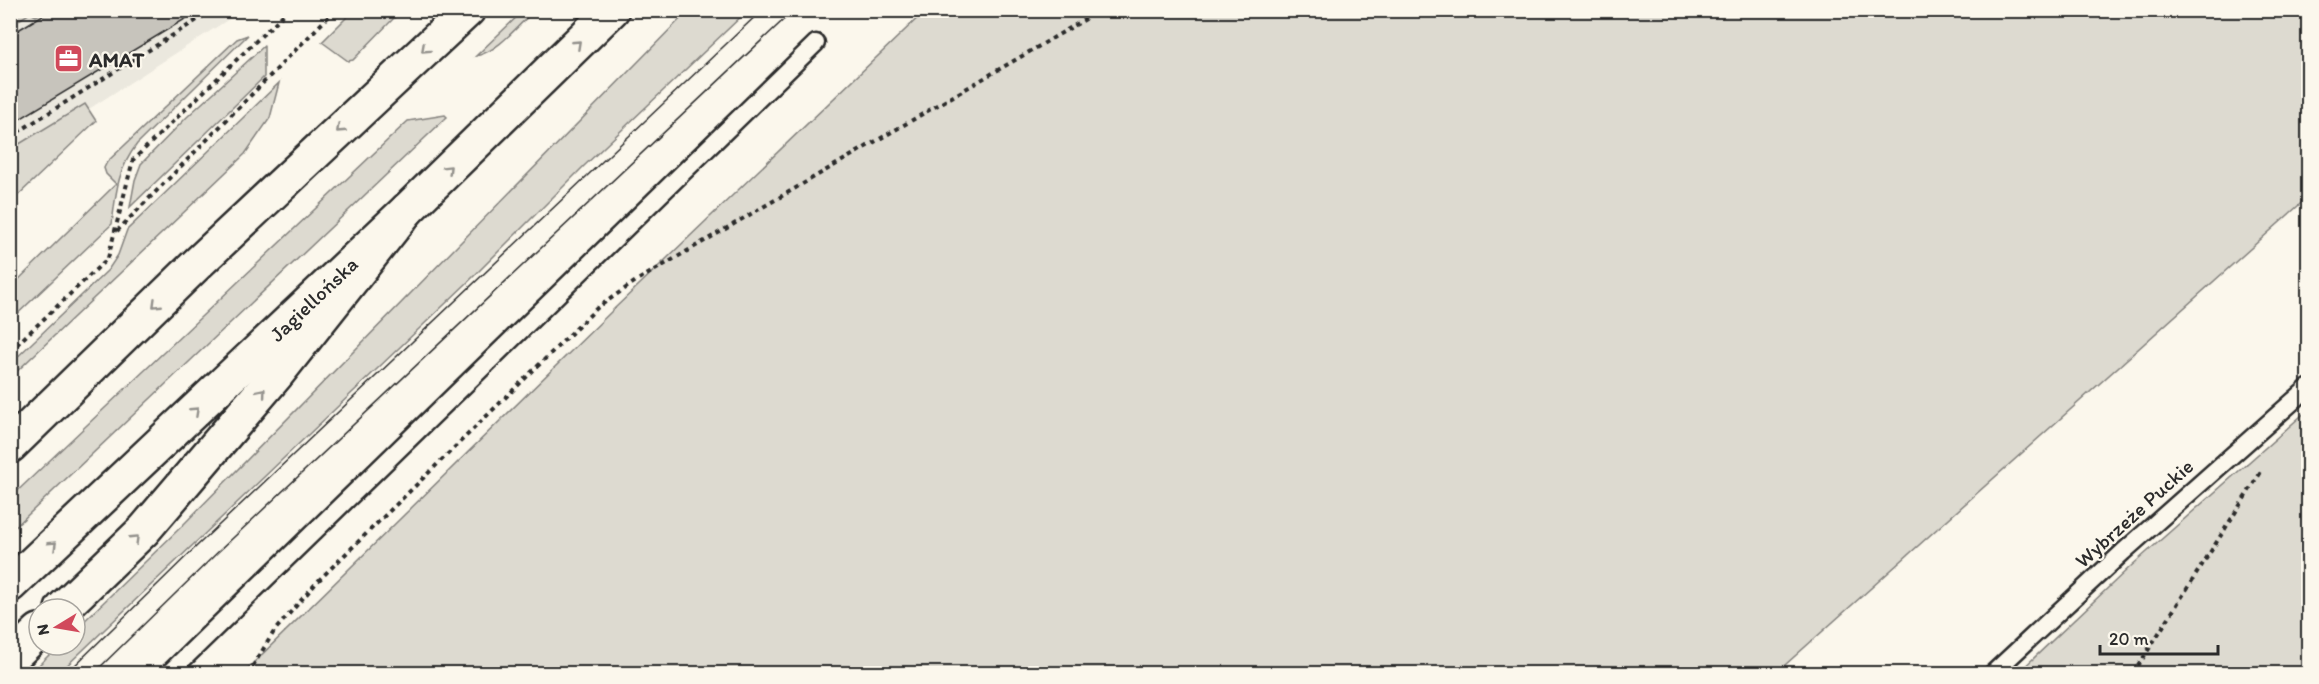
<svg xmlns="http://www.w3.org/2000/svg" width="2319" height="684" font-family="Itim,sans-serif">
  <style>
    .built { fill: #ebe8de }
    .green { fill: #dddad0; stroke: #84827e; stroke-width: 1.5 }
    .building { fill: #c7c4bc; stroke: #2b2b2b; stroke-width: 1.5 }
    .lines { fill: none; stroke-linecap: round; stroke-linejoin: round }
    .lane-casing { stroke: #2b2b2b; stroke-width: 21 }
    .secondary-casing { stroke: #2b2b2b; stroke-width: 38 }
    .highway-casing { stroke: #2b2b2b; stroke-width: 38 }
    .path { stroke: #2b2b2b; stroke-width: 4; stroke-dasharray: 4.5 4.5; stroke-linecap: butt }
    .lane { stroke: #fbf7ec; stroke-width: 16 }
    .secondary { stroke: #fbf7ec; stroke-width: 33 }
    .highway { stroke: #fbf7ec; stroke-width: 33 }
    .tram { stroke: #2b2b2b; stroke-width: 1.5 }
    .oneway { stroke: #93918c }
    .labels { text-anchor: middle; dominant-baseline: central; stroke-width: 4.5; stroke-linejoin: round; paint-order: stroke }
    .poi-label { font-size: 21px; font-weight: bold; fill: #2b2b2b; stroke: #fbf7ec; text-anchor: start }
    .street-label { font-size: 21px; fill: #2b2b2b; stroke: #fbf7ec }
  </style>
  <rect width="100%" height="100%" fill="#fbf7ec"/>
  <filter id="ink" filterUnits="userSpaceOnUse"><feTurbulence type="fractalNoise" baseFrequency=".0167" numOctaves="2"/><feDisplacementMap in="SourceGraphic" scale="12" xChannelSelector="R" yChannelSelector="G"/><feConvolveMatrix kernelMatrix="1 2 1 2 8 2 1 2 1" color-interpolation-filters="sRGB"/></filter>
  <g filter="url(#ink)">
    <!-- built -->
    <polygon class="built" points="11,11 239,11 240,12 11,159"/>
    <!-- green -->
    <g class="green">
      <polygon points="11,10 45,10 45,11 36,16 30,13 11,25"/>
      <polygon points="394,10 396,12 395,17 353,60 348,61 322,42 353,11"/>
      <path d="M524,10l10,1c-17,15 -35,40 -58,45z"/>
      <polygon points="926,10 2308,11 2308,197 1776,673 243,673 615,308"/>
      <polygon points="688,11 747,11 584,166 466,284 59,673 31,673 59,645 75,645 75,630 182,526"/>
      <path d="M248,35l-111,109c-20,27 -21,48 -25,80l-101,96v-33l105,-103 -10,-10 -2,-6 3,-6 130,-123z"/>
      <polygon points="264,46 264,77 130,207 135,180 141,164 187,117"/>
      <polygon points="279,83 270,118 245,154 11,377 11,363 108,270 118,255 127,230"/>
      <polygon points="85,104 96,121 11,202 11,149"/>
      <polygon points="445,115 447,117 11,531 11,497 408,121"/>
      <polygon points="2308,410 2308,673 2018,673 2130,567"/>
    </g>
    <!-- building -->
    <polygon class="building" points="51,10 200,10 10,125 10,35"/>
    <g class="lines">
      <defs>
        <g id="lane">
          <polyline points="168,674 816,43"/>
          <polyline points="1992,674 2123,552 2308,388"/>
        </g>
        <g id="secondary">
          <polyline points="10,446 198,263 468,10"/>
          <path id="s1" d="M10,585l397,-375 205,-200"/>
        </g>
        <g id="highway">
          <polyline points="62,609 144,530 277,374 407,210"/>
          <polyline points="10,659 39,631"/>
        </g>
      </defs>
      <!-- lane casing -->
      <use href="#lane" class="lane-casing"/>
      <!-- secondary casing -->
      <use href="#secondary" class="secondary-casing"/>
      <!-- highway casing -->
      <use href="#highway" class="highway-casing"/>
      <!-- path -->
      <g class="path">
        <polyline points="10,137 213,10"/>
        <polyline points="117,231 335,10"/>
        <polyline points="10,351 108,258 133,160 288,10"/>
        <polyline points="248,674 275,630 318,581 597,308 636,281 1101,10"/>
        <polyline points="2133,674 2261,472"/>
      </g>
      <!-- lane -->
      <use href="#lane" class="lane"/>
      <!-- secondary -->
      <use href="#secondary" class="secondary"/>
      <!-- highway -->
      <use href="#highway" class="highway"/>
      <!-- tram -->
      <g class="tram">
        <polyline points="66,674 200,543 762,10"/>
        <polyline points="93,674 218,552 794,10"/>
      </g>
    </g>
    <!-- one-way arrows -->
    <defs><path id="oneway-chevron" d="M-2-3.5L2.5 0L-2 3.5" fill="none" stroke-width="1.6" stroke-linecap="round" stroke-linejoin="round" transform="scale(1.5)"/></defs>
    <g class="oneway">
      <use href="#oneway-chevron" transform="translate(577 44) rotate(-43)"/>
      <use href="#oneway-chevron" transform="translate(425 49) rotate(138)"/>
      <use href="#oneway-chevron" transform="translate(340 129) rotate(137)"/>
      <use href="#oneway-chevron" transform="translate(448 169) rotate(-45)"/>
      <use href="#oneway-chevron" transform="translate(156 304) rotate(136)"/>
      <use href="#oneway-chevron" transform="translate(262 392) rotate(-50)"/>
      <use href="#oneway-chevron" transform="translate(195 411) rotate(-43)"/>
      <use href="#oneway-chevron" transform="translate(135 539) rotate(-44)"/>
      <use href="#oneway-chevron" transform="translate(53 545) rotate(-43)"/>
    </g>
  </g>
  <!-- icons -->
  <defs>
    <symbol id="office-square" viewBox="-11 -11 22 22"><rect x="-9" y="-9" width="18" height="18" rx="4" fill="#d1495b" stroke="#fbf7ec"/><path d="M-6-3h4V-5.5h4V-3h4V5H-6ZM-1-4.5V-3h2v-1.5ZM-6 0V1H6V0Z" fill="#fff"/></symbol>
  </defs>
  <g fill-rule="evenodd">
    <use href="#office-square" x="52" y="42" width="33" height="33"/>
  </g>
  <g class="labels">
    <!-- poi labels -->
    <g class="poi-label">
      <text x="89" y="59">AMAT</text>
    </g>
    <!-- street labels -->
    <g class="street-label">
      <text stroke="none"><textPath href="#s1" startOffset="417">Jagiellońska</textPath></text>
      <text transform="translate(2134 513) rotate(-42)">Wybrzeże Puckie</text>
    </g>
  </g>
  <!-- margin -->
  <rect width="2319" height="684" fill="none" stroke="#fbf7ec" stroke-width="36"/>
  <rect x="18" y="18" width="2283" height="648" fill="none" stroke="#2b2b2b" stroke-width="2" filter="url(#ink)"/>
  <!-- north arrow -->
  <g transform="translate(57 627) rotate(259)"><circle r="28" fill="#fbf7ec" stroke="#a8a59f" stroke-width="1.5"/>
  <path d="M0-4.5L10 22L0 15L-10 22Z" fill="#d1495b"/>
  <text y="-9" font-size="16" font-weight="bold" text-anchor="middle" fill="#2b2b2b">N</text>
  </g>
  <!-- scale -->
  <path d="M2100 645v9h118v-9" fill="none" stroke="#2b2b2b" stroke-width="3"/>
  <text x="2109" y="645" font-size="18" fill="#2b2b2b" stroke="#fbf7ec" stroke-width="4.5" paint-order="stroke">20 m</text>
</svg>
